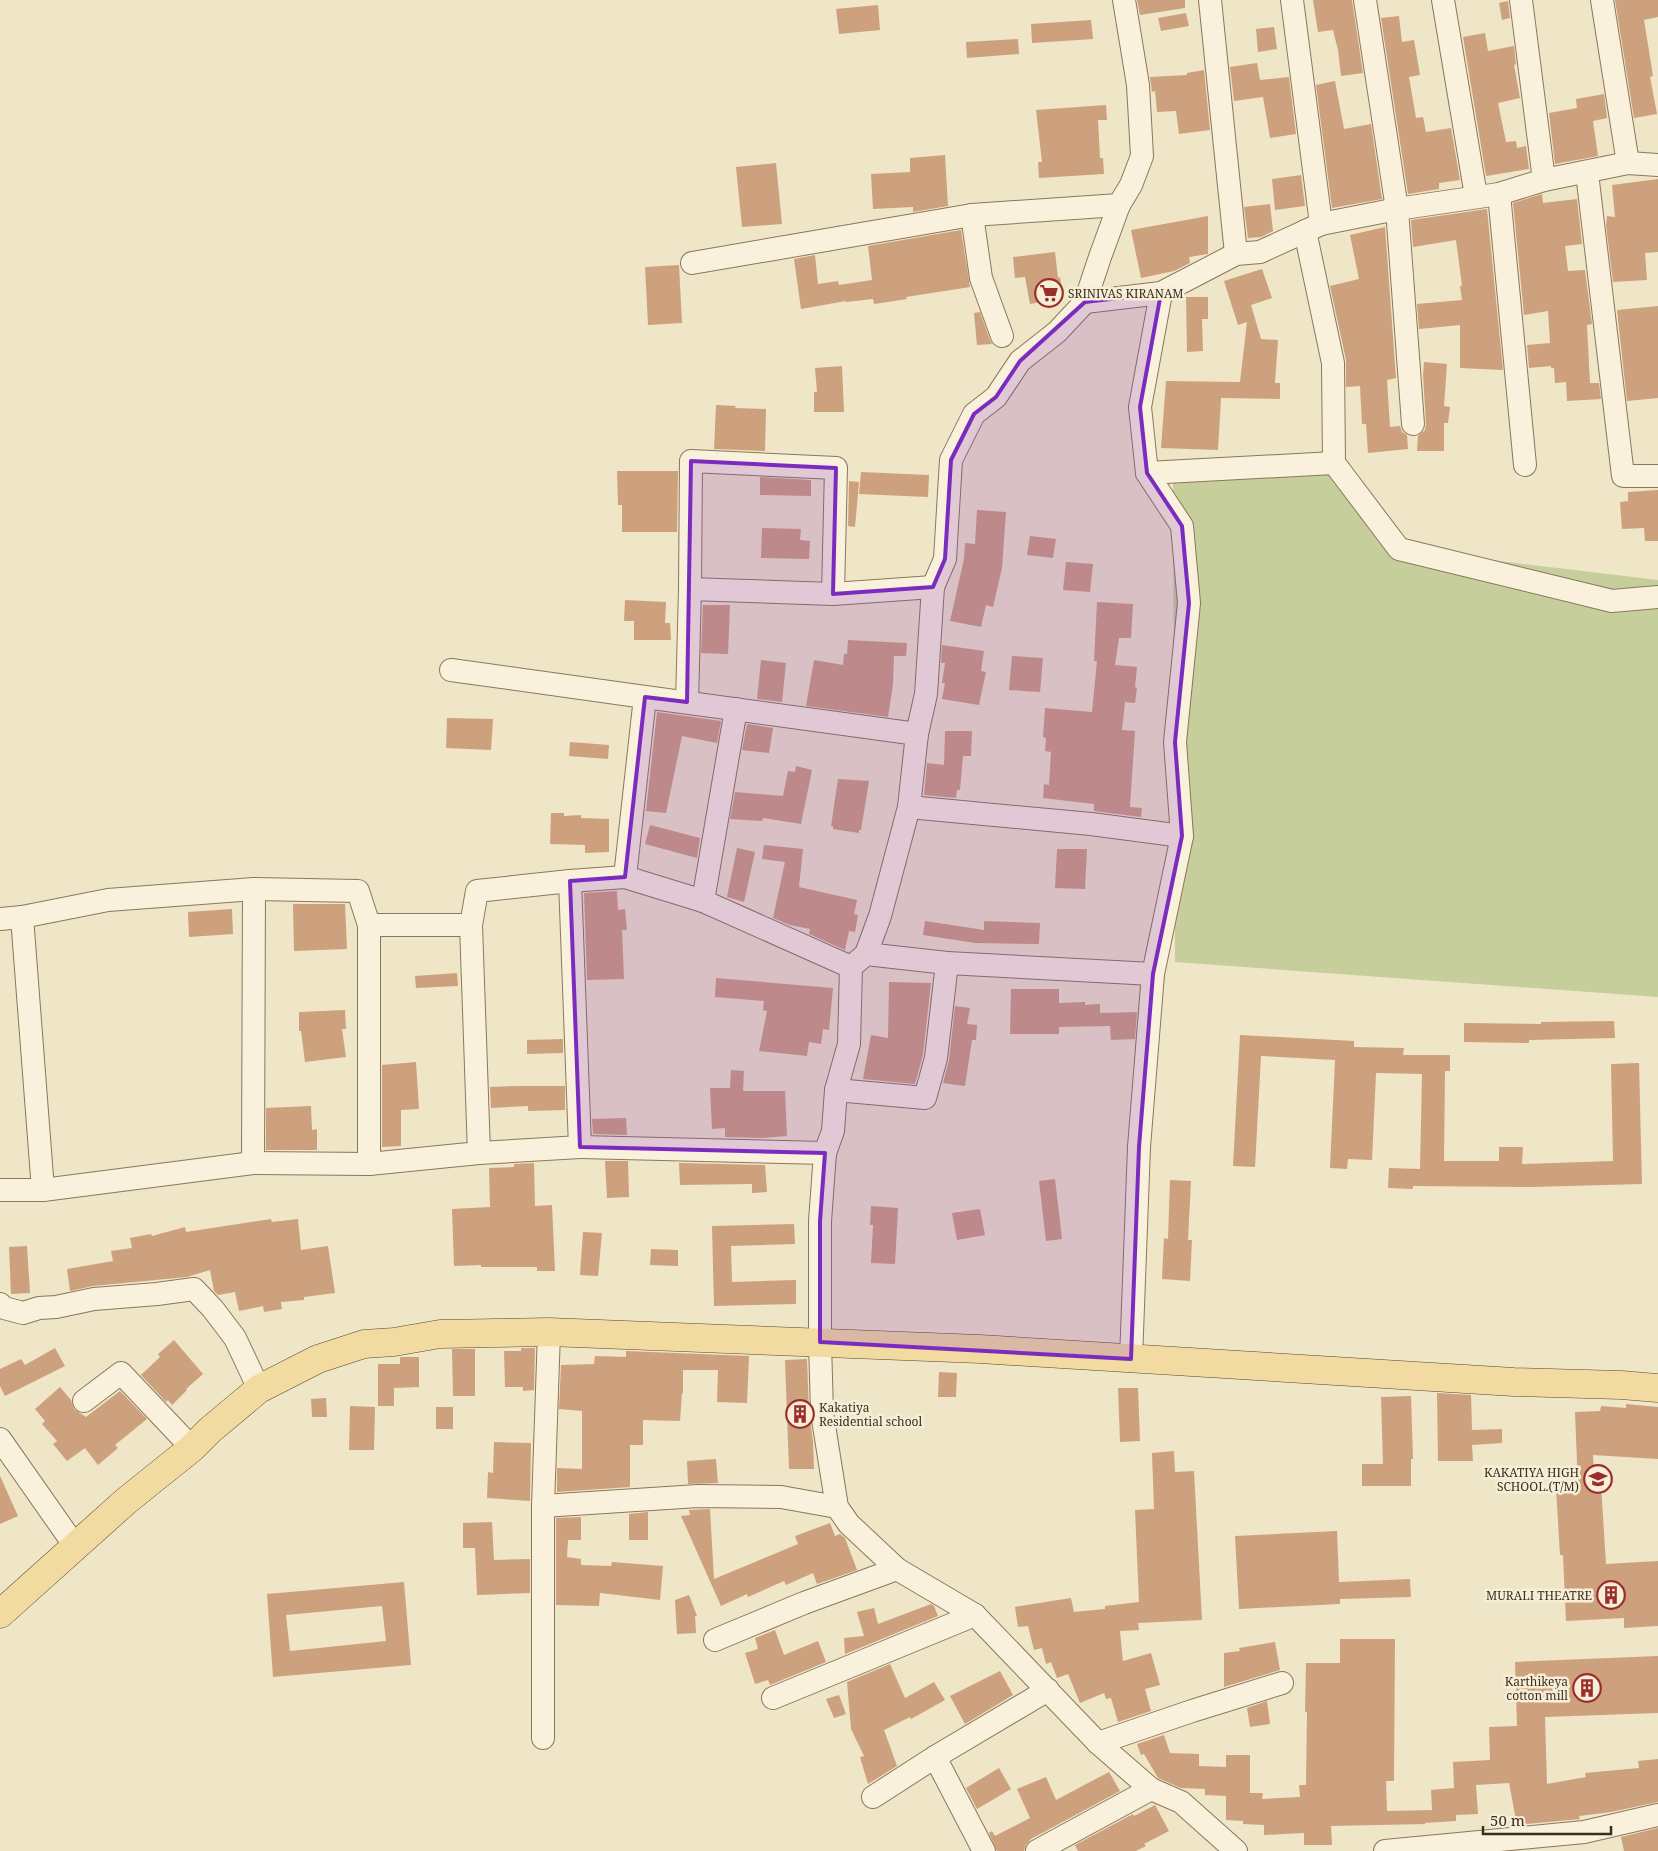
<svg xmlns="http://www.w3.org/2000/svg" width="1658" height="1851" font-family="'Noto Serif',serif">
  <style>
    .green { fill: #c6ce9b }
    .building { fill: #cda17d; fill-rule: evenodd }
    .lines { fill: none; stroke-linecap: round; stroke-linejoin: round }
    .minor-casing { stroke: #8b775c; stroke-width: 24 }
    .major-casing { stroke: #594530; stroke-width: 29 }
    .minor { stroke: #f9f1db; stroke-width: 22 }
    .major { stroke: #f2dba0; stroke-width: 28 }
    .marked { fill: #7b2cbf; fill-opacity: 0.2; stroke: #7b2cbf; stroke-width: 4; stroke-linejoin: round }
    .labels { text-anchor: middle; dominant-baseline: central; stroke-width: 5; stroke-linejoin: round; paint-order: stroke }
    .poi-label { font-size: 12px; fill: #3c2e20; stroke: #f6eed7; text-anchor: end }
  </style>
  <rect width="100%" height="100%" fill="#efe5c7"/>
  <!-- green -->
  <polygon class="green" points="1334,463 1400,549 1658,580 1658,997 1175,962 1173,471"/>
  <!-- building -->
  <g class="building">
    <polygon points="1137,0 1185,0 1185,8 1140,15"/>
    <polygon points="1313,0 1352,0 1363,73 1341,76 1338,50 1333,30 1318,32"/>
    <polygon points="1615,0 1658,0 1658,17 1644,20 1653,76 1650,77 1657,114 1634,118"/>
    <polygon points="1508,1 1510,18 1502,20 1499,3"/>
    <polygon points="878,5 880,30 839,34 836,9"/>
    <polygon points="1186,13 1189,26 1161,31 1158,18"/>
    <polygon points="1399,16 1402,42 1414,40 1420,75 1409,77 1416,118 1423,117 1426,132 1451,128 1460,180 1439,183 1439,189 1408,194 1381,18"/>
    <polygon points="1091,20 1093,39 1032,43 1031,24"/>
    <polygon points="1274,27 1277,49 1258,52 1256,29"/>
    <polygon points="1485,33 1488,51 1514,46 1516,64 1514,65 1520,98 1498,103 1506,142 1516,141 1517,148 1526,146 1529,169 1486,176 1463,37"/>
    <polygon points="1018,39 1019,54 967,58 966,42"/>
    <polygon points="1257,63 1260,80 1289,77 1296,134 1270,138 1263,97 1234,101 1230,67"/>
    <polygon points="1204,70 1210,130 1179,134 1176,111 1157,112 1155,91 1152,92 1150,77 1187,75 1187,73"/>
    <polygon points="1335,81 1344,129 1371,124 1382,199 1332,208 1316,85"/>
    <polygon points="1604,94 1607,118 1593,121 1598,156 1555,164 1549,113 1577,108 1576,99"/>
    <polygon points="1106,105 1107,120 1098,120 1100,158 1103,158 1104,174 1039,178 1038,162 1042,162 1036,110"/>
    <polygon points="945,155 948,206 913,212 913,207 873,209 871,174 910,172 910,158"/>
    <polygon points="776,163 782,224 742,227 736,167"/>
    <polygon points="1301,175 1305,206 1275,210 1272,179"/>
    <polygon points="1658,179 1658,252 1645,253 1647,280 1613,282 1606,225 1607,216 1615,217 1612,185"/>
    <polygon points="1542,194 1543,203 1577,199 1582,244 1565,246 1568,271 1585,270 1592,324 1587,325 1590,383 1599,383 1601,399 1567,401 1566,382 1555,383 1554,368 1551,368 1551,366 1529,368 1527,345 1550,343 1548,311 1524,315 1513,203"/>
    <polygon points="1270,204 1273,231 1261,237 1248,238 1244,207"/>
    <polygon points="1487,209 1503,370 1460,368 1460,325 1419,329 1417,304 1462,300 1460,286 1462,286 1456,240 1413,247 1411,220"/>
    <polygon points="1208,216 1208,254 1189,257 1190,263 1174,271 1141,278 1131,230"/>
    <polygon points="1385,227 1396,378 1387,380 1390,427 1400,426 1402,432 1407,435 1408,449 1368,453 1366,424 1362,424 1360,386 1346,387 1346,360 1330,286 1359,279 1350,235"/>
    <polygon points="961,230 970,287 906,297 907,299 888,302 874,304 873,299 846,302 846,301 801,309 794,259 815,255 818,284 838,281 839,285 872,280 868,246"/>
    <polygon points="1055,252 1058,278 1060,277 1063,298 1030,304 1025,277 1015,278 1013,257"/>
    <polygon points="679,265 682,323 648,325 645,267"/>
    <polygon points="1262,269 1272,298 1251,305 1261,339 1278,340 1275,383 1280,383 1280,399 1221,398 1218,450 1161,448 1166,381 1240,382 1247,322 1238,325 1224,281"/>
    <polygon points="1186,297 1208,297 1208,319 1202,319 1203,351 1187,352"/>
    <polygon points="1658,306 1658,398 1627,401 1617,310"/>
    <polygon points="980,312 990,340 992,344 977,345 974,313"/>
    <polygon points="1424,362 1447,364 1444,406 1450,407 1448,423 1444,423 1444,451 1417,451 1418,436 1425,430 1426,424 1423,375"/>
    <polygon points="842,366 844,412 814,412 814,392 817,392 815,368"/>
    <polygon points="716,405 736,406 735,408 766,409 765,451 714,449"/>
    <polygon points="617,471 678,471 677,532 622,532 622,505 618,505"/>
    <polygon points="861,472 929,475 928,497 859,494"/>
    <polygon points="760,477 811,480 811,496 760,495"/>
    <polygon points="849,481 859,482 855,527 848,526"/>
    <polygon points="1658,490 1658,541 1645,541 1644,528 1622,529 1620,502 1628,501 1628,492"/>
    <polygon points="977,510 1006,512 1002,568 993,607 986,605 981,627 950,621 964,559 965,543 975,544"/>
    <polygon points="762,528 801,529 800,540 810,541 809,559 761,558"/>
    <polygon points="1030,536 1056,539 1053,558 1027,555"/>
    <polygon points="1066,562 1093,564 1090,592 1063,590"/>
    <polygon points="625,600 666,602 665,623 670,623 671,640 634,640 634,621 624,621"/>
    <polygon points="1097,602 1133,604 1131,638 1119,638 1115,665 1137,667 1135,687 1137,688 1135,703 1125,702 1122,730 1135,731 1130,807 1142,808 1141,817 1094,811 1094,804 1043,798 1044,784 1049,785 1051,752 1045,751 1046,738 1043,737 1045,708 1092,712 1097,661 1094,661"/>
    <polygon points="703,605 730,605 728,654 701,653"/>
    <polygon points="848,640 907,643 906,656 894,656 893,684 888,717 806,706 814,660 843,665 844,654 847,654"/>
    <polygon points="942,645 984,651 981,671 986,672 979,705 942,699 945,683 942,683 945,663 941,663"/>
    <polygon points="1012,656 1043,658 1040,692 1009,690"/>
    <polygon points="761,660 786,663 782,702 757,699"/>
    <polygon points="657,712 721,721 717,743 682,736 666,813 646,811"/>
    <polygon points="447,718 493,719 491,750 446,748"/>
    <polygon points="747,724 773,728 769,753 742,750"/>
    <polygon points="945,731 972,731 971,756 963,756 960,790 957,790 956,798 924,795 927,763 944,765"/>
    <polygon points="570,742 609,745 608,759 569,756"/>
    <polygon points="796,766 812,770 801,824 763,818 762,821 730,819 735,792 783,796 788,771 795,772"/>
    <polygon points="838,779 869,781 861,830 859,830 859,833 833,829 833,826 831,826"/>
    <polygon points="551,813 564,813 564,816 581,815 581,818 609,819 609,852 585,853 585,845 550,844"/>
    <polygon points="650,825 700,838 697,858 645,844"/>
    <polygon points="764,845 803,849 799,887 857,900 854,914 858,915 855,932 849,931 845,950 809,934 810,929 790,925 773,918 785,862 762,859"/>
    <polygon points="737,848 755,852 744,902 727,897"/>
    <polygon points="1057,849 1087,849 1085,889 1055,888"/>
    <polygon points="617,891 618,910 625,909 627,930 622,930 624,979 587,980 584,893"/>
    <polygon points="293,904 345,904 347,949 294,951"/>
    <polygon points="232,909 233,934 189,937 188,912"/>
    <polygon points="925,921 984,930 984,921 1040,923 1039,944 975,943 923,935"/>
    <polygon points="457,973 458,986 416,988 415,976"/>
    <polygon points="716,978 833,988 829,1030 823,1029 821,1044 809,1042 807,1056 759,1051 767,1011 763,1010 764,1001 715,997"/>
    <polygon points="889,982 931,983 923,1055 915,1084 863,1079 871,1035 888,1038"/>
    <polygon points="1011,989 1059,989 1059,1003 1085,1002 1085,1005 1100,1004 1100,1013 1137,1012 1135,1039 1111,1040 1110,1026 1059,1027 1059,1034 1010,1034"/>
    <polygon points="955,1006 970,1008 967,1024 977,1025 976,1040 972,1040 965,1086 943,1083 949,1060"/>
    <polygon points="345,1010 346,1029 342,1029 346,1057 305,1062 301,1031 299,1031 299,1012"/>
    <polygon points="1614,1021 1615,1038 1529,1040 1529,1043 1464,1042 1464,1023 1541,1024 1541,1022"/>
    <polygon points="1240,1035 1354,1041 1354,1047 1404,1048 1403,1055 1450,1055 1450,1071 1445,1071 1444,1161 1499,1161 1499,1147 1523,1147 1522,1164 1613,1161 1611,1064 1639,1063 1642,1184 1532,1187 1413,1186 1413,1189 1388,1188 1389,1168 1420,1169 1422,1074 1376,1073 1372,1160 1348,1159 1347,1169 1330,1168 1335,1060 1261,1056 1255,1167 1233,1166"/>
    <polygon points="563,1039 563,1053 527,1054 527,1040"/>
    <polygon points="416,1062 419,1109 401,1110 401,1146 382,1147 382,1065"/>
    <polygon points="731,1070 744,1071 743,1091 785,1091 787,1136 763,1138 725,1137 725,1128 712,1129 710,1088 730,1088"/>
    <polygon points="518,1086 565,1086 565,1110 528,1111 528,1106 491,1108 490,1087"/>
    <polygon points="311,1106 312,1130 317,1129 317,1150 266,1150 266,1108"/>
    <polygon points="626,1118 627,1135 593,1134 592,1119"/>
    <polygon points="605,1161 628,1161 629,1197 607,1198"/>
    <polygon points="534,1163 535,1206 552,1205 555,1271 537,1271 537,1267 481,1267 481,1265 454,1266 452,1209 490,1207 489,1168 514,1167 514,1164"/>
    <polygon points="679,1163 765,1165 767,1192 752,1193 752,1184 680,1185"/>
    <polygon points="1055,1179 1062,1239 1046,1241 1039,1181"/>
    <polygon points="1170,1180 1191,1181 1188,1240 1192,1240 1190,1281 1162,1279 1164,1238 1168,1239"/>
    <polygon points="871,1206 898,1208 895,1264 871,1263 873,1225 870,1225"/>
    <polygon points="980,1209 985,1235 957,1240 952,1213"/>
    <polygon points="271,1219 272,1222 298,1219 301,1250 328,1246 335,1293 304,1297 304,1300 281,1302 282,1309 264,1312 263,1306 239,1311 235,1292 218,1295 214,1291 210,1270 187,1277 93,1286 70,1291 67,1269 113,1261 111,1251 132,1248 130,1238 151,1234 152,1236 185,1227 186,1232"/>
    <polygon points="794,1224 795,1244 731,1246 732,1282 796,1280 796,1304 714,1306 712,1226"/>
    <polygon points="583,1232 602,1233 598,1276 580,1275"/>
    <polygon points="27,1246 30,1293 11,1294 9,1247"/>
    <polygon points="651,1249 678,1250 678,1266 650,1265"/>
    <polygon points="174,1340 203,1374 186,1389 187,1390 172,1405 168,1400 166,1402 141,1375 160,1357 158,1354"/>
    <polygon points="55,1348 65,1366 5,1396 0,1386 0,1369 21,1359 25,1365"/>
    <polygon points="521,1348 535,1348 534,1390 523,1391 523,1387 505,1387 504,1351 521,1351"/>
    <polygon points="452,1349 475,1349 475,1396 453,1396"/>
    <polygon points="626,1351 749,1356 747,1403 717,1402 718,1370 683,1370 683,1393 682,1393 680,1421 643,1420 643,1445 630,1445 630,1487 557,1492 557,1468 582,1469 582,1411 559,1409 561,1365 594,1364 595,1356 626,1357"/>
    <polygon points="400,1357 419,1357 419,1387 394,1388 394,1406 378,1406 378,1364 400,1364"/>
    <polygon points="807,1359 809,1413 813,1441 814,1469 789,1469 785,1360"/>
    <polygon points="939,1372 957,1373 956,1397 938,1397"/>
    <polygon points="60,1387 71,1400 74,1409 86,1417 120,1391 147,1419 115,1445 118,1448 98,1465 85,1448 67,1461 53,1444 57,1441 42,1424 45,1421 35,1409"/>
    <polygon points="1118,1388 1138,1388 1140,1441 1120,1442"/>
    <polygon points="1437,1393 1471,1395 1472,1430 1502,1429 1502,1443 1472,1445 1473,1461 1438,1461"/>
    <polygon points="1411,1396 1413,1459 1411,1459 1411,1486 1362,1486 1362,1464 1383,1464 1381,1397"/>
    <polygon points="326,1398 327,1417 312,1417 311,1399"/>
    <polygon points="1626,1404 1658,1407 1658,1459 1593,1455 1595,1486 1601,1485 1606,1564 1658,1561 1658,1626 1624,1628 1624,1618 1566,1621 1563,1555 1560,1555 1556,1488 1578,1487 1575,1412 1600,1411 1601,1406 1626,1408"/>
    <polygon points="350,1406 375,1407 374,1450 349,1450"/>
    <rect x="436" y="1407" width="17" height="22"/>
    <polygon points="494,1442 531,1443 530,1501 487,1498 488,1472 493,1473"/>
    <polygon points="1174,1451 1175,1472 1194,1471 1202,1620 1138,1623 1139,1630 1120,1631 1123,1661 1151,1653 1160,1685 1145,1689 1151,1711 1118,1722 1111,1698 1106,1699 1104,1693 1080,1703 1068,1674 1057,1678 1051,1662 1046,1664 1042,1648 1034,1650 1028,1626 1018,1627 1015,1607 1071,1598 1074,1612 1105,1609 1105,1606 1139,1602 1135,1510 1154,1509 1152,1453"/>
    <polygon points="716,1459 718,1483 688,1484 687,1461"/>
    <polygon points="0,1476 18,1516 0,1524"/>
    <polygon points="710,1509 714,1579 798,1544 795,1536 830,1523 835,1536 840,1534 845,1538 857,1570 817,1584 813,1573 786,1585 784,1581 748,1597 747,1594 721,1606 681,1516 690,1515 689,1510"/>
    <polygon points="648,1512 648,1540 629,1540 629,1514"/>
    <polygon points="581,1517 581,1540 568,1540 567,1557 581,1559 581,1565 611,1566 612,1562 663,1566 660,1600 600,1593 599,1606 556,1605 556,1518"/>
    <polygon points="492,1522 494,1560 530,1559 530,1593 477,1595 475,1548 463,1548 463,1523"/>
    <polygon points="1337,1531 1339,1582 1410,1579 1411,1597 1340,1599 1340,1604 1239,1609 1235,1536"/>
    <path d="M404,1582l7,83 -138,12 -6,-83zM382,1606l4,35 -96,10 -4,-36z"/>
    <polygon points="689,1595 697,1616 695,1616 696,1633 677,1634 675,1600"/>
    <polygon points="931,1604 934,1606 938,1616 845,1654 844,1638 864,1636 857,1612 874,1608 878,1624"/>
    <polygon points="775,1630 784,1655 818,1641 826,1662 770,1685 768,1680 755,1684 745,1653 758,1649 755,1638"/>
    <polygon points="1340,1639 1395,1639 1394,1781 1386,1781 1387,1811 1432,1810 1431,1790 1454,1788 1453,1762 1490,1760 1489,1727 1517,1726 1515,1662 1658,1656 1658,1713 1545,1717 1547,1784 1586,1777 1585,1773 1639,1768 1638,1761 1658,1759 1658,1802 1611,1812 1579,1816 1580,1819 1517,1825 1509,1783 1476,1785 1478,1814 1456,1815 1456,1821 1425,1823 1425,1824 1331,1826 1332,1845 1304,1845 1304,1833 1264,1835 1264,1825 1243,1824 1243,1821 1226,1820 1226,1796 1205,1795 1205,1789 1181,1788 1158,1778 1144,1754 1141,1755 1137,1744 1164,1735 1170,1753 1199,1754 1199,1766 1226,1767 1226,1755 1250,1755 1250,1793 1263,1793 1262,1799 1300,1797 1299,1785 1306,1785 1307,1712 1305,1712 1306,1663 1340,1663"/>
    <polygon points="1275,1642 1280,1670 1224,1687 1224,1653 1240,1651 1239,1648"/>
    <polygon points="890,1664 905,1698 934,1682 945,1700 911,1719 910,1717 884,1730 897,1766 868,1784 860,1757 864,1756 851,1729 847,1682"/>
    <polygon points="1000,1671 1013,1695 965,1724 950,1696"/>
    <polygon points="839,1695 846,1714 834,1718 826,1699"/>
    <polygon points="1267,1701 1270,1724 1250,1727 1247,1708"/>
    <polygon points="999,1768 1011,1789 977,1809 966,1788"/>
    <polygon points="1109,1772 1120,1791 1031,1839 1026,1845 1024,1851 997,1851 989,1833 992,1831 995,1836 1030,1818 1017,1789 1046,1777 1056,1800"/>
    <polygon points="1155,1805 1169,1831 1144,1844 1146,1846 1136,1851 1078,1851 1075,1845 1133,1814 1134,1816"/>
    <polygon points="1658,1828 1658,1851 1624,1851 1621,1837"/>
  </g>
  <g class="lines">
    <defs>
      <g id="minor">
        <polyline points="1124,0 1138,85 1142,156 1131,185 1119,205 1100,257 1085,302 1057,332 1020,361 996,397 974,414 951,460 945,559 933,587 926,694 917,734 909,807 880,916 866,954 851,967 849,1044 836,1090 833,1131 825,1153 820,1221 820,1342 822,1413 837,1507 849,1524 897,1569 975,1615 1098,1743 1151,1789 1181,1802 1236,1851"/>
        <polyline points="1210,0 1236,254"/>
        <polyline points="1292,0 1321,224"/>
        <polyline points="1365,0 1397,209 1413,424"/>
        <polyline points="1443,0 1476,196"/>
        <polyline points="1521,0 1544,180"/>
        <polyline points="1602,0 1628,163"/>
        <polyline points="1587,173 1623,476 1658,476"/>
        <polyline points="1499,194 1525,465"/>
        <polyline points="1305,231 1333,363 1334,463 1399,549 1612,601 1658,597"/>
        <polyline points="692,263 972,215"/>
        <polyline points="1085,302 1161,293 1236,254 1260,252 1321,224 1397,209 1499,194 1544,180 1628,163 1658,165"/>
        <polyline points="1002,336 981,278 972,215 1119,205"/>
        <polyline points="1147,473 1334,463"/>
        <polyline points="690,589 691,461 836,468 833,594"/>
        <polyline points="451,670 645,697"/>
        <polyline points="687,702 690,589 833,594 933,587"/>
        <polyline points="909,807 1091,824 1182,836"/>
        <polyline points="625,877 645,697 917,734"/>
        <polyline points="570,881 625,877 703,901 851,967"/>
        <polyline points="703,901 736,709"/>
        <polyline points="22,917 43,1190"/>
        <polyline points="0,919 22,917 108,900 254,889 358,891 369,925 369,1164 253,1163 43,1190 0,1190"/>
        <polyline points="369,925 471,925 479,1153 369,1164"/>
        <polyline points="471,925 477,891 570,881 580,1147 479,1153"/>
        <polyline points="866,954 947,963 1153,974 1139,1147 1131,1359"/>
        <polyline points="1153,974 1182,836 1175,742 1189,603 1182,526 1147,473 1140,407 1161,293"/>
        <polyline points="836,1090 925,1098 936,1058 947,963"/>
        <polyline points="580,1147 825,1153"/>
        <polyline points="253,1163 254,889"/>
        <polyline points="0,1304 4,1308 23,1313 39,1308 56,1307 94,1299 157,1294 194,1289 213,1309 235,1338 259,1389"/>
        <polyline points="84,1401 121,1373 192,1448"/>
        <polyline points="0,1439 75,1546"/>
        <polyline points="543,1506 698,1496 781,1497 837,1507"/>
        <polyline points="715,1640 804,1603 897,1569"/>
        <polyline points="773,1698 975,1615"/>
        <polyline points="543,1738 543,1506 549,1332"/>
        <polyline points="1098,1743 1192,1711 1282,1683"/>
        <polyline points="935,1757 984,1851"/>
        <polyline points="873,1797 935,1757 1048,1690"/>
        <polyline points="1037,1851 1151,1789"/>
        <polyline points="1385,1851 1584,1832 1658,1815"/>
      </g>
      <polyline id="major" points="0,1614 126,1501 192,1448 210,1430 259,1389 318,1359 364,1344 394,1342 440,1334 549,1332 980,1349 1514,1382 1621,1385 1658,1388"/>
    </defs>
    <!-- minor casing -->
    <use href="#minor" class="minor-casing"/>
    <!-- major casing -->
    <use href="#major" class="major-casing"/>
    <!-- minor -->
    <use href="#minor" class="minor"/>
    <!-- major -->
    <use href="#major" class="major"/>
  </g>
  <!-- marked area -->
  <path class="marked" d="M1161,293l-21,114 7,66 35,53 7,77 -14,139 7,94 -29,138 -14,173 -8,212 -311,-17v-121l5,-68 -245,-6 -10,-266 55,-4 20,-180 42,5 4,-241 145,7 -3,126 100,-7 12,-28 6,-99 23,-46 22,-17 24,-36 65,-59z"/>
  <!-- icons -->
  <defs>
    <symbol id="supermarket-ring" viewBox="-11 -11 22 22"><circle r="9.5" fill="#f6eed7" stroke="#9b2e2b" stroke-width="1.5"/><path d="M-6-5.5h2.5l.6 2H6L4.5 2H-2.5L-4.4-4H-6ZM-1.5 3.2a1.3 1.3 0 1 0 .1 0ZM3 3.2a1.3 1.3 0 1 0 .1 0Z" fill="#9b2e2b"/></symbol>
    <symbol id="building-ring" viewBox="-11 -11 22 22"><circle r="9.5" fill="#f6eed7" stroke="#9b2e2b" stroke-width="1.5"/><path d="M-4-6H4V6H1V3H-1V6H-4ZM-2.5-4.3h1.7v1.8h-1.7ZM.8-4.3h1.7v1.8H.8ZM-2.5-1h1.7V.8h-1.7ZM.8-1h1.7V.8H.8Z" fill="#9b2e2b"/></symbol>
    <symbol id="school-ring" viewBox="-11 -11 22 22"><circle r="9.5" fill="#f6eed7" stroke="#9b2e2b" stroke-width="1.5"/><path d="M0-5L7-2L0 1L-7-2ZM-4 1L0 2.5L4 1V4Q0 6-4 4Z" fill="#9b2e2b"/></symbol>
  </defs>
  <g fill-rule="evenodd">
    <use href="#supermarket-ring" x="1033" y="277" width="32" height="32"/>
    <use href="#building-ring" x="784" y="1398" width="32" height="32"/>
    <use href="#school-ring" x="1582" y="1463" width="32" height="32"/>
    <use href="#building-ring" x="1595" y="1579" width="32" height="32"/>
    <use href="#building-ring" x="1571" y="1672" width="32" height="32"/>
  </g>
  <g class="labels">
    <!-- poi labels -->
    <g class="poi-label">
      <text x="1068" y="293" text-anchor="start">SRINIVAS KIRANAM</text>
      <text x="819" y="1407" text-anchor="start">Kakatiya<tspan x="819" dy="14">Residential school</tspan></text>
      <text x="1579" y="1472">KAKATIYA HIGH<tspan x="1579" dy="14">SCHOOL.(T/M)</tspan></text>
      <text x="1592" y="1595">MURALI THEATRE</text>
      <text x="1568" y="1681">Karthikeya<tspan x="1568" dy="14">cotton mill</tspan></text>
    </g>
  </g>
  <!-- scale -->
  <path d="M1483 1826v8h128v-8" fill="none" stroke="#3c2e20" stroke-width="2.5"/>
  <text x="1490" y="1826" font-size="15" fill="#3c2e20" stroke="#f6eed7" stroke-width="4" paint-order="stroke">50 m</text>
</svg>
